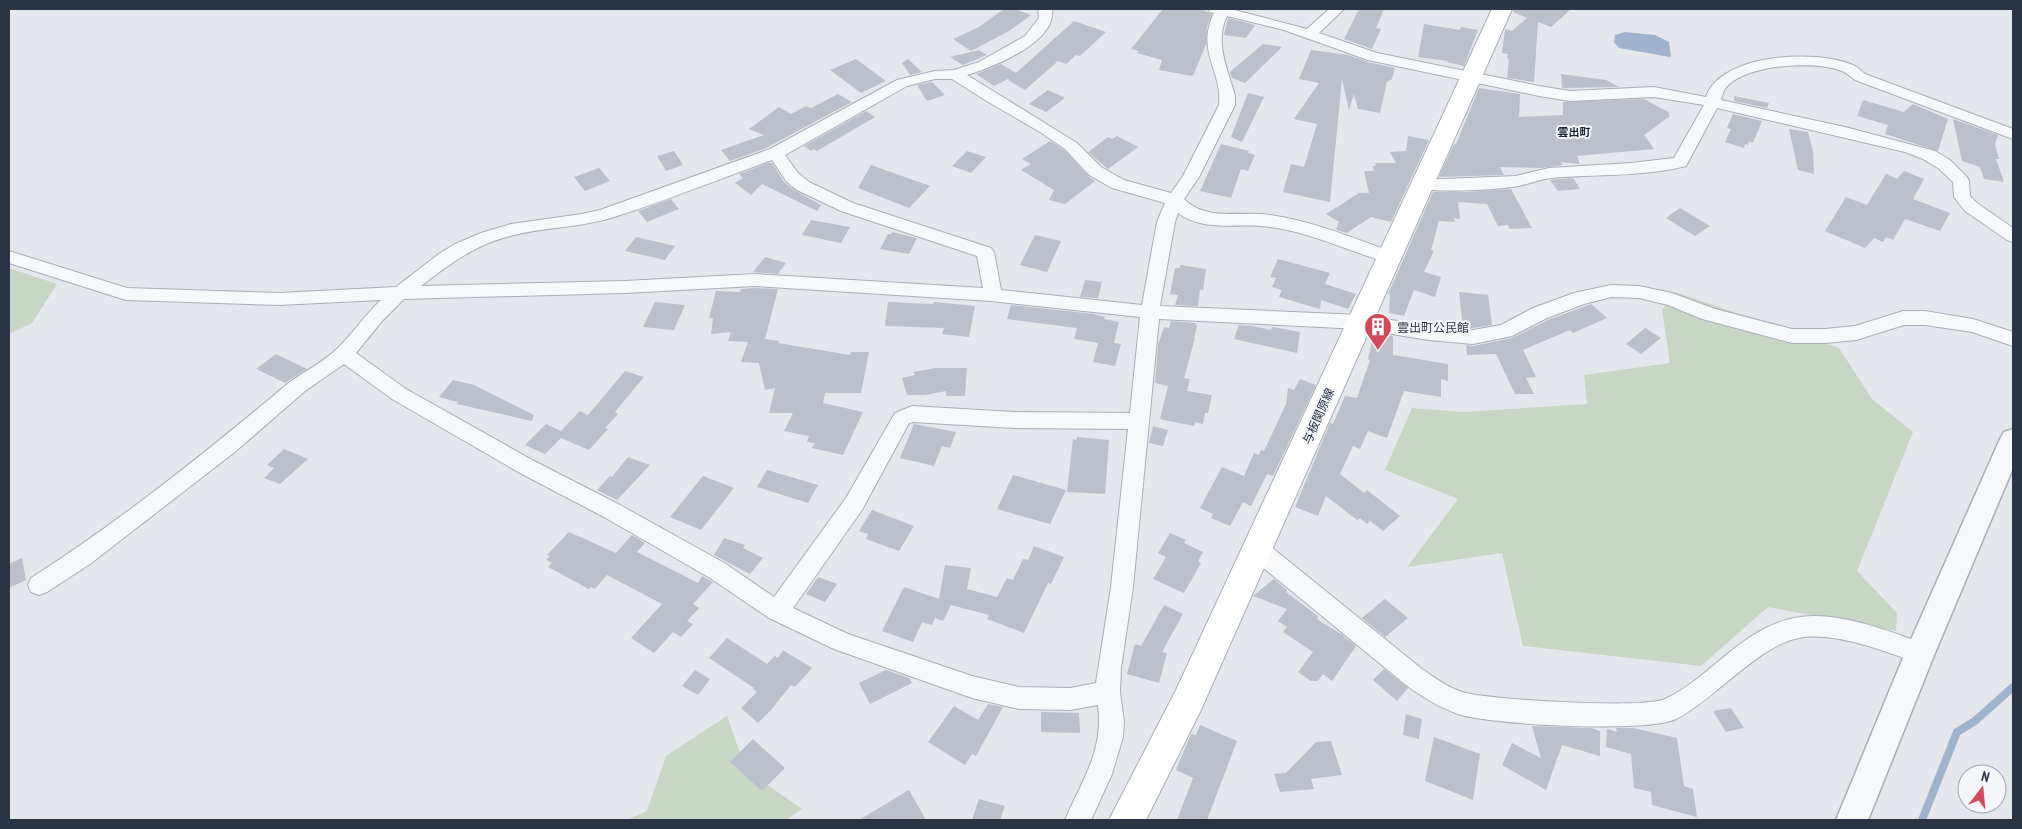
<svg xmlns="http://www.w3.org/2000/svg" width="2022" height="829" font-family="'PT Sans Narrow','Noto Sans JP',sans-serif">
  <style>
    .green { fill: #c9d6c5 }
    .water { fill: #9fb4cc }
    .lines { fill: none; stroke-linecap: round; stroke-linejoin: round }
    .stream { stroke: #9fb4cc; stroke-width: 8 }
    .building { fill: #bbc0ca }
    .minor-casing { stroke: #a9aeb7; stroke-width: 2 }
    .tertiary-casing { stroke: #a9aeb7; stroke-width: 3 }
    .secondary-casing { stroke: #a9aeb7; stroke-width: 2 }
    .minor { fill: #f7f8fa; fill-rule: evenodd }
    .tertiary { fill: #f7f8fa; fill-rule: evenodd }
    .secondary { fill: #fff; fill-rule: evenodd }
    .labels { text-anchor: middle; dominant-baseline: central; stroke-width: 4; stroke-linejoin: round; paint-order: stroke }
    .far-neighbourhood-label { font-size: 11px; font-weight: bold; fill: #1d2536; stroke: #f4f6f9 }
    .poi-label { font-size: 12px; fill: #2b3445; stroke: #f4f6f9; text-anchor: start }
    .street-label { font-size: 12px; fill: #2b3445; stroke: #f4f6f9 }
  </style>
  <rect width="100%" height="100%" fill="#e4e7ec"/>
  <!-- green -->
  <g class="green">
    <polygon points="9,268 57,284 32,323 9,334"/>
    <polygon points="1675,292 1839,348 1872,399 1913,432 1857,571 1897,613 1896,631 1768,607 1701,666 1523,646 1502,553 1407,567 1458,499 1385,470 1412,408 1464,412 1587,404 1584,375 1670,363 1662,310"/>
    <polygon points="727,716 746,770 802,809 786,820 627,820 647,811 666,756"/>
  </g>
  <!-- water -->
  <polygon class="water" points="1625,32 1655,35 1669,42 1671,56 1670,57 1619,48 1614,42 1615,35"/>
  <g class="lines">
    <!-- stream -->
    <polyline class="stream" points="1922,820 1957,732 1975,721 2013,687"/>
  </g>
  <!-- building -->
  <g class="building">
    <polygon points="1004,9 1015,9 1031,15 1009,31 971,51 953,39 979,27"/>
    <polygon points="1163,9 1201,9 1212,14 1207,27 1206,44 1193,76 1159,70 1162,60 1137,53 1139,51 1131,49"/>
    <polygon points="1359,9 1384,9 1376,28 1381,29 1372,49 1344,39"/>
    <polygon points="1514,9 1571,9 1551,27 1538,22 1534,82 1507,78 1509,59 1507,58 1508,54 1502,53 1505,29 1512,31 1527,18 1513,12"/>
    <polygon points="1228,18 1255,25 1246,38 1224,35"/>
    <polygon points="1074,21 1106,32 1080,56 1076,55 1066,64 1058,61 1025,90 1008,80 1010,78 994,86 976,74 1001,64 1016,73"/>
    <polygon points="1424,24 1460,30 1461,27 1478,30 1464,66 1447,62 1448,61 1418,57"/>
    <polygon points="1263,44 1282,47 1245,83 1232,78 1230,72"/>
    <polygon points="979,50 987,55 963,65 950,57"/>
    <polygon points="1311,50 1349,55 1368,62 1395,68 1392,79 1387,82 1380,113 1358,109 1354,94 1349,110 1342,79 1330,202 1283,192 1291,164 1304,167 1317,124 1294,119 1319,83 1299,79"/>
    <polygon points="856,59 886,81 861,93 830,70"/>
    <polygon points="908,59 922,72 910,75 902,63"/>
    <polygon points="1561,74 1606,80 1619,87 1562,88"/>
    <polygon points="932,82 945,95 927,101 917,85"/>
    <polygon points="1479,88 1520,94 1519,117 1563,115 1563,102 1644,99 1670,113 1668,114 1670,116 1644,135 1654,149 1577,156 1580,164 1561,162 1563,165 1542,168 1500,167 1504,175 1439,177 1454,144 1456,144"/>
    <polygon points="1048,90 1065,98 1046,112 1029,104"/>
    <polygon points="1248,93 1264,97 1242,142 1231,137"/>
    <polygon points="838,94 852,102 766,148 730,161 721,150 764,135 749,129 779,107 791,114 806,106 811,108"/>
    <polygon points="1734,96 1769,103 1767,108 1734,101"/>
    <polygon points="1863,100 1904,112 1913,104 1948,119 1938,151 1885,134 1888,125 1857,116"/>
    <polygon points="866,111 875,117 817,151 814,149 811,151 804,146"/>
    <polygon points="1733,114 1762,121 1753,143 1749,142 1748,145 1745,144 1744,148 1725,142 1731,129 1727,128"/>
    <polygon points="1953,119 1998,135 1995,144 1999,159 1996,159 2004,182 1984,179 1980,167 1962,161"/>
    <polygon points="1789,129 1808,132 1813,151 1814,174 1798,170"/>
    <polygon points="1117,136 1138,147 1108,169 1088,152 1108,137 1112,139"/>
    <polygon points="1408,136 1429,140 1391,222 1371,217 1347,233 1336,230 1339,222 1326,214 1359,193 1369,193 1364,171 1374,171 1373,166 1376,166 1375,163 1396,163 1390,152 1406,151"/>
    <polygon points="1050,141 1064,150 1088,176 1095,181 1065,204 1049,200 1054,190 1021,170 1031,164 1022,159"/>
    <polygon points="1221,144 1249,151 1248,153 1255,155 1248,171 1241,169 1231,198 1200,191"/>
    <polygon points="674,151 683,165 666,171 657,156"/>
    <polygon points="967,151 986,157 971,173 952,166"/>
    <polygon points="768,163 772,163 784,182 796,191 821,205 817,211 762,184 751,195 735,183 743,178 739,174"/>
    <polygon points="871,165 930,186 909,208 858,188"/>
    <polygon points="599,168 610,181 585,191 574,177"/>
    <polygon points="1904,171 1924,179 1913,199 1950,213 1940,231 1905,219 1893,240 1886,237 1883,242 1874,238 1865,248 1825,231 1846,197 1867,205 1886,174 1897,179"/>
    <polygon points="1573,178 1580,189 1558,191 1550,180"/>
    <polygon points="1511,189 1532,228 1510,229 1508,225 1498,226 1487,204 1458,202 1460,219 1454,218 1455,222 1439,221 1431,250 1434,251 1424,272 1441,277 1435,297 1414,290 1404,316 1389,313 1390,294 1388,294 1433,192 1468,192"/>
    <polygon points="671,199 679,209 647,222 638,211"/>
    <polygon points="1680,208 1710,226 1695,236 1666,218"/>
    <polygon points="811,220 850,227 841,243 802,235"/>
    <polygon points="892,232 917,238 909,254 880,249 888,234 891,234"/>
    <polygon points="1035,235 1061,241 1047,272 1020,265"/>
    <polygon points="636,237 675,246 665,260 625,251"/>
    <polygon points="765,257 786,263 778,274 753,272"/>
    <polygon points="1278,259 1330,273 1325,284 1356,294 1348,309 1321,300 1320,309 1279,297 1282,290 1272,287 1276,278 1270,277"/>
    <polygon points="1180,265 1206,269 1203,290 1200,289 1198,306 1175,305 1178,295 1170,294 1175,268 1180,268"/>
    <polygon points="1085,280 1102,282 1098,298 1080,297"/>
    <polygon points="755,288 778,289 765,339 779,341 778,343 850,355 851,352 869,352 861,393 825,393 823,403 863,412 843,455 812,448 815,443 807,442 809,436 784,431 793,413 769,413 775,388 765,390 759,363 741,362 748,342 728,341 731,332 711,334 713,318 709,318 716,291 740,292 741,289"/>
    <polygon points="1459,292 1488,295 1492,325 1473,328 1463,327"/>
    <polygon points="655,302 685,305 674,330 643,327"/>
    <polygon points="888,302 933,304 934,302 975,306 969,337 942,334 944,328 885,326"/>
    <polygon points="1591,304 1607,318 1573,333 1570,330 1523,350 1536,377 1526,378 1534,394 1515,394 1496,354 1467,355 1466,345 1473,346 1512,338 1548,320"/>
    <polygon points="1011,305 1094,314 1105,317 1104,319 1119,322 1114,343 1121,344 1115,366 1093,362 1098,343 1074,339 1077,328 1007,319"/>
    <polygon points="1171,321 1195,323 1197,326 1194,338 1195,338 1184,378 1190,379 1187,391 1212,395 1208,413 1205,413 1203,424 1195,422 1194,426 1160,419 1168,386 1155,383 1158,345 1164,327 1169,328"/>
    <polygon points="1239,325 1252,326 1271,330 1272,327 1300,332 1297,353 1234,339"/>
    <polygon points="1645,328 1661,338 1641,354 1626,344"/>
    <polygon points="1374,333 1393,336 1393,355 1448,364 1448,381 1441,379 1441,397 1404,391 1387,438 1368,431 1360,449 1353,446 1340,474 1364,493 1367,490 1400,516 1383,531 1370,521 1367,524 1360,518 1357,520 1326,496 1318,516 1295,507 1330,423 1333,424 1345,396 1357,398 1370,360 1368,359"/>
    <polygon points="276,354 307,369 285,383 256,369"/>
    <polygon points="935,368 967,368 965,396 946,396 946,391 925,395 907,395 902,378 915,375 913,372"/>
    <polygon points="625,371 644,377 615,412 618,414 605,428 608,429 589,450 561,438 545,454 525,445 546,424 561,431 580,411 588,415"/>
    <polygon points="1300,379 1316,385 1273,476 1267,474 1251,506 1243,502 1230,526 1211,518 1213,514 1200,508 1222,467 1244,476 1254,453 1259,455 1261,450 1264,451 1286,404 1288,388 1294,390"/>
    <polygon points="453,380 474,385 534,415 532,421 457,404 458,402 439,397"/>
    <polygon points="914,424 956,432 950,448 942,446 934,466 900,458"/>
    <polygon points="1153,426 1168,430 1163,446 1149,443"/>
    <polygon points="1077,437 1109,440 1105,494 1067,492 1073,439 1076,440"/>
    <polygon points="284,449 308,459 280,484 264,478 274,468 267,465"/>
    <polygon points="628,457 650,465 617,500 597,490 610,476 612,477"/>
    <polygon points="767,470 818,485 808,503 757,487"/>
    <polygon points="1013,475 1066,490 1050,524 997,509"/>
    <polygon points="703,476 734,488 701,530 670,517"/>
    <polygon points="872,510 914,526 899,551 866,539 868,534 859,531"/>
    <polygon points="569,532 616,553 632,535 645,543 637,552 698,583 702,576 713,582 693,604 699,608 687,621 693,624 681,637 673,632 654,653 631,638 662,604 607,575 595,589 591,587 589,589 548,567 552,563 546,560 550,556 547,555"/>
    <polygon points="1170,533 1186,540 1184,543 1203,552 1198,561 1201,563 1184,593 1153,579 1166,557 1158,553"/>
    <polygon points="724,538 745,545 743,548 763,558 750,574 714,555"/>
    <polygon points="1034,546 1064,557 1051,584 1048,583 1024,633 987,619 989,615 951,605 943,621 935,618 932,625 922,622 913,642 882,631 904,587 939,599 945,565 971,568 967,589 997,597 1007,578 1013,580 1023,559 1028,560"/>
    <polygon points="22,558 26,580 9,588 9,564"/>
    <polygon points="818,577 837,584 825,602 806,594"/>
    <polygon points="1274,579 1287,590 1286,592 1318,616 1317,619 1341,634 1356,646 1332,681 1323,674 1318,681 1311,681 1298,672 1313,652 1283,632 1287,627 1278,621 1287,609 1253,596"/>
    <polygon points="1385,599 1408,618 1385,637 1362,618"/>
    <polygon points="1164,605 1183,614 1162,652 1167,653 1159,683 1127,674 1135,644 1141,646"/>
    <polygon points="727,638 767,664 775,656 778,658 783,650 812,668 795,687 791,685 771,710 758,723 741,708 757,692 753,689 754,688 709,658"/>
    <polygon points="1384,669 1408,688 1397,701 1373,680"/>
    <polygon points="695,670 710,679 698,695 682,686"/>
    <polygon points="886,670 909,678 912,683 870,704 859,683"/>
    <polygon points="988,704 1003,707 976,756 972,754 965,765 928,742 954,706 978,720"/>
    <polygon points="1731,708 1744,728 1726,732 1713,711"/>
    <polygon points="1041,712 1079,713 1080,733 1041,732"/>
    <polygon points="1406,714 1422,719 1419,739 1403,735"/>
    <polygon points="1200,725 1237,741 1207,820 1177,820 1193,778 1176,770 1191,734 1196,735"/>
    <polygon points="1532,726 1591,728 1600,731 1600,756 1562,745 1546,790 1502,765 1512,743 1541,758"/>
    <polygon points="1616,728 1633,728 1677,738 1684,786 1693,789 1697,817 1652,805 1651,792 1634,788 1631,754 1606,747 1607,729 1617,732"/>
    <polygon points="1434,737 1480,754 1473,800 1425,781"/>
    <polygon points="753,739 785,768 762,791 730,762"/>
    <polygon points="1331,741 1342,775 1311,779 1314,789 1280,792 1274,774 1286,773 1316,742"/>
    <polygon points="909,790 926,820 859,820"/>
    <polygon points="979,799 1005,806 1000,820 972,820"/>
  </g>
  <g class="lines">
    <defs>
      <g id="minor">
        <path d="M1038,9h14c5,33 -59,58 -85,66l110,68 24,24 23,13 47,13 12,-17 36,-71c4,-34 -24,-53 -5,-92l-4,-1 -2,-3h23l76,20 22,-20h15l-25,24 58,20 162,33 31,5 84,-4 52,10c15,-44 111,-48 147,-32 5,2 8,6 12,9l148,55v10l-158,-59c-4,-3 -8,-7 -13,-9 -26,-11 -99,-7 -117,18 -2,3 -3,7 -4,11l124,27 90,24 15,9 17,17 2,4 1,15 7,7 36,25v14l-6,-2 -42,-29 -11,-14 -1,-15 -15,-14 -15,-9 -18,-7 -188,-44 -31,58c-43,11 -90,8 -134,12 -12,1 -23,6 -34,8 -22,4 -79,7 -100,2l-2,-4 2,-4 98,-4 33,-8 82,-5 43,-5 30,-53 -50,-8 -84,4 -31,-5 -171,-36 -84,-30 -57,-14c-13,26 1,54 8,80v9l-36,72 -15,22c21,21 50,13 77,15 44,4 92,24 134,39l3,4 -3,4 -6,2c-42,-12 -84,-34 -129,-37 -26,-2 -59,5 -82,-13l-3,9 -15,84 200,9 69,11 44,4 28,-5 32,-17 41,-15 37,-8 28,1 33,7 43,16 77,20h33l30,-3 48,-15h22l48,8 40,13v14l-41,-14 -47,-7h-21l-48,15 -31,3h-33l-90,-24 -34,-14 -29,-7 -28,-1 -27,7 -37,14 -35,18 -39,8 -44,-4 -69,-11 -201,-10 -26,268 -12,81 -1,24 4,30 -1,15 -11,37 -21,46h-26c17,-40 39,-69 33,-115l-28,5 -51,-1 -47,-11 -138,-49 -65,-31 -59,-40 -106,-61 -84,-44 -128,-74 -48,-35 -39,27 -69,60 -146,113 -43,28 -8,3 -8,-3 -3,-7 3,-7c89,-57 173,-124 254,-192 17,-14 38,-23 53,-38 15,-15 27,-33 43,-48l-102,5 -153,-5 -117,-37v-12l118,37 152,5 117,-6 44,-34 15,-9 26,-11 30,-9 71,-10 18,-4 170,-61 127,-69 38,-9 19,-1 25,-8 46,-26 14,-18zM935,79h17l33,21 55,32 25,17 24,26 23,13 53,15 -8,19 -15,83 -141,-15 -7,-38 -3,-4 -138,-45 -44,-21 -11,-9 -13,-18 122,-69zM772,160l14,21 11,9 44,21 136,45 6,32 -228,-14 -130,7 -204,5c28,-22 54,-41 89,-50 33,-9 68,-8 101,-18 54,-17 108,-39 161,-58zM755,286l236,15 149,16 -10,96 -116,-1 -102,-6 -17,7 -49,85 -72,99 -48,-33 -106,-59 -86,-44 -128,-72 -50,-36 26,-32 22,-22 221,-6zM913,422l101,6 114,1 -17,158 -15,96 -26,5 -51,-1 -47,-11 -124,-42 -55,-26 69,-98 47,-87z"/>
        <path d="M1257,540l8,2 157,127c13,9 25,18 40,23 26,8 181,17 203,7 47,-22 80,-75 135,-82 40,-6 91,15 128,28l4,8 -4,8 -8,3c-33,-12 -86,-33 -121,-26 -40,7 -84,61 -123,81 -28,14 -185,6 -218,-5 -19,-7 -36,-17 -52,-29l-157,-129 -3,-7 3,-7z"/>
      </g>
      <polygon id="tertiary" points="2013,429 2013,468 1935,653 1868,820 1836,820 1905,653 2000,439 2004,432"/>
      <polygon id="secondary" points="1492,9 1512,9 1200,712 1146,820 1109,820 1176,690"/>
    </defs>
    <!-- minor casing -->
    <use href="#minor" class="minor-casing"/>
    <!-- tertiary casing -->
    <use href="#tertiary" class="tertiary-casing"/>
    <!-- secondary casing -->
    <use href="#secondary" class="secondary-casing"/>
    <!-- minor -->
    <use href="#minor" class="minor"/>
    <!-- tertiary -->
    <use href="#tertiary" class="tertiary"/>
    <!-- secondary -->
    <use href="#secondary" class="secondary"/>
  </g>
  <!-- icons -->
  <defs>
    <symbol id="building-pin" viewBox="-11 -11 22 30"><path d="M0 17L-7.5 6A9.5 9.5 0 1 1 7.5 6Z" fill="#d1495b" stroke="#f4f6f9"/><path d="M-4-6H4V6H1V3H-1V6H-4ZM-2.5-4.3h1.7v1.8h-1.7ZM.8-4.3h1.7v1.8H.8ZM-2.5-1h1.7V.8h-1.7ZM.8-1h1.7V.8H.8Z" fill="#fff"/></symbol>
  </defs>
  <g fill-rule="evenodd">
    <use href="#building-pin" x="1362" y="311" width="32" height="43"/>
  </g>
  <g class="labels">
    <!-- far-neighbourhood labels -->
    <g class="far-neighbourhood-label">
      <text x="1574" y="132">雲出町</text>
    </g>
    <!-- poi labels -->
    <g class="poi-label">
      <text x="1397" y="327">雲出町公民館</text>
    </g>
    <!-- street labels -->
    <g class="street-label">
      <text transform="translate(1318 416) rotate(-66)">与板関原線</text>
    </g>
  </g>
  <!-- border -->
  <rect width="2022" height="829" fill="none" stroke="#2b3445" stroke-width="20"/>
  <!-- north arrow -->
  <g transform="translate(1982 789) rotate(16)"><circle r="24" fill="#f4f6f9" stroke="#a4a8b1"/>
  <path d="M0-4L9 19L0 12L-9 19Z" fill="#d1495b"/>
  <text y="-8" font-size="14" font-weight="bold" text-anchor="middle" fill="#2b3445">N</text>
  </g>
</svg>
